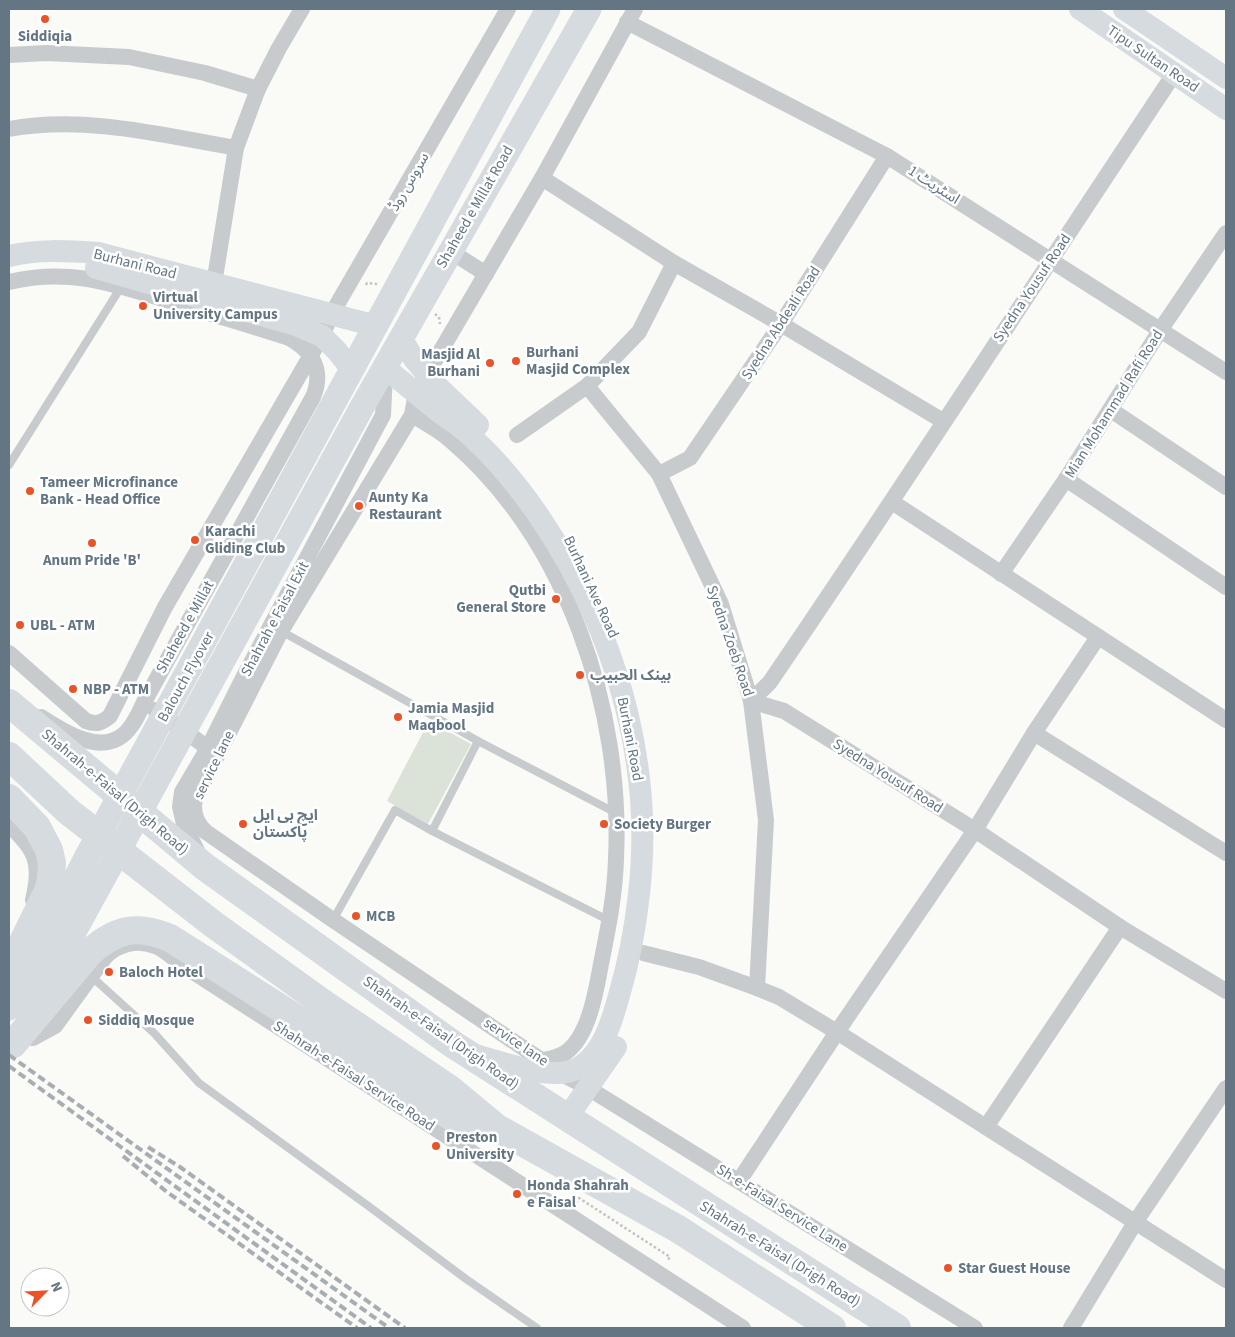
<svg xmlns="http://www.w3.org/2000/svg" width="1235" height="1337" font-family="'Source Sans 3','Noto Sans Arabic',sans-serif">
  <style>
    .green { fill: #dbe2d8 }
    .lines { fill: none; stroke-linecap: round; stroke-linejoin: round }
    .path { stroke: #c1c3c5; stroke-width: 2.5; stroke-dasharray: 2.5 2.5; stroke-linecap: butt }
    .lane { stroke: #c7cbce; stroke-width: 8 }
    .street { stroke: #c7cbce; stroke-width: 16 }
    .secondary { stroke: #d6dbdf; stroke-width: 22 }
    .primary { stroke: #d6dbdf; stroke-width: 25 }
    .highway { stroke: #d6dbdf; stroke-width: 28 }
    .rail { stroke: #a7aeb3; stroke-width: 4; stroke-dasharray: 8 4; stroke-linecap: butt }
    .poi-dot { fill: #e95328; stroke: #fff; stroke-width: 2 }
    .labels { text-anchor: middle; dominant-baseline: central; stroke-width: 5; stroke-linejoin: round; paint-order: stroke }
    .poi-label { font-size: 15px; font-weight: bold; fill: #647683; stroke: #fff; text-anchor: start }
    .street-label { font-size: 15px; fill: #647683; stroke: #fff }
  </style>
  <rect width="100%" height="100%" fill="#fafaf7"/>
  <!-- green -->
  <polygon class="green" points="429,721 471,744 428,824 387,801"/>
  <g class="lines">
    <!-- path -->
    <g class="path">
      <polyline points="366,285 367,283 377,284"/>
      <polyline points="435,314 439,317 440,324"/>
      <polyline points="576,1203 579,1198 670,1257 667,1261"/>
    </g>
    <!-- lane -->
    <g class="lane">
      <polyline points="9,465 121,287"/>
      <polyline points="281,631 478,741 616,813"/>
      <polyline points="432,831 478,741"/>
      <polyline points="333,920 395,810 432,831 610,921"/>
      <polyline points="92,977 154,1033 199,1083 367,1205 466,1279 537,1328"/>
    </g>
    <!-- street -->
    <g class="street">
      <path d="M635,9l-93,169 -126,215 -4,22 -131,216 -86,168c-3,13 1,24 11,33l127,88 229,154 26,14 387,240"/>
      <polyline points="627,22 887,156 1226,372"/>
      <polyline points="9,55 46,53 129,57 205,73 258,89"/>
      <path d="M1174,74c-135,203 -267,407 -404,608l-19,19 33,10 191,119 145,97 106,64"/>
      <path d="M9,129c75,-14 153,6 227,19"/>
      <polyline points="542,178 674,263 781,324 943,421"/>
      <polyline points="450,251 486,274"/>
      <path d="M9,282c63,-15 108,3 167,21 38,12 76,23 113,35 24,13 35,33 24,59l-169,305c-5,11 -11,25 -21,33 -24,20 -60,-4 -82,-18"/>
      <polyline points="214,284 236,148 258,89 279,48 302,9"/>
      <polyline points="587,386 639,332 674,263"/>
      <polyline points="1111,410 1226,487"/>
      <path d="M412,415c13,8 27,15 38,25 117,100 173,269 166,419 -1,36 -8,70 -15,105 -5,27 -12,73 -36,89 -7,4 -14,6 -21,7"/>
      <polyline points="517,435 587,386 659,474 721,604 751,701 766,820 757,988"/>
      <polyline points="659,474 690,458 781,324 887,156"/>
      <polyline points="1066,479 1226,587"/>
      <polyline points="892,502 1226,720"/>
      <polyline points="1001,574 1066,479 1161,329 1226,233"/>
      <path d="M9,653l77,68c10,4 16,2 24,-5l55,-109 157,-271 9,-21 177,-306"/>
      <polyline points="155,710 208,748"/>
      <polyline points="1034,733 1226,853"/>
      <path d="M9,825c27,25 33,38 24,75"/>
      <polyline points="200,857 184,824 180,807 182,792 208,748 243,678 383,415 385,373"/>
      <polyline points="643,953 699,967 757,988 779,997 837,1032 1226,1280"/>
      <path d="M33,1038l22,-12 50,-69c13,-13 32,-18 50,-11 9,3 18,12 26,18l562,364"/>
      <polyline points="986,1127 1120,927"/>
      <polyline points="739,1181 837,1032 975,830 1034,733 1098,637"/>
      <polyline points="1071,1328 1136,1221 1226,1088"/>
    </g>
    <!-- secondary -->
    <g class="secondary">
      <polyline points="1080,9 1226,109"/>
      <polyline points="1124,9 1226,78"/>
      <path d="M9,256c29,-7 59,-5 89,-3l278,73"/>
      <polyline points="96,268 296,325 322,336 337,351 352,370"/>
      <polyline points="401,338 414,359 434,383 478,425"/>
      <path d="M385,368c18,14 35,29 53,43 12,9 25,17 36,28 50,47 92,113 120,176 25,57 42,121 47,184 5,61 -4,134 -21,193 -7,26 -17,64 -44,77 -24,12 -71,-6 -97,-13"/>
      <polyline points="567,1118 616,1047"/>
    </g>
    <!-- primary -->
    <g class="primary">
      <polyline points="9,1008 86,858 548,9"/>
      <polyline points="30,1012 362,407 589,9"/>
    </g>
    <!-- highway -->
    <g class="highway">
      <polyline points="9,703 205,867 454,1045 897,1328"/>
      <polyline points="9,756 69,812 213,924 323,1003 450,1089 497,1128 678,1229 832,1328"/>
      <polyline points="9,798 37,827 49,850 52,863 51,880 48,891 19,950 19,987"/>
      <path d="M13,1044l77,-92c26,-23 47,-28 80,-14l285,181 39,9"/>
    </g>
    <!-- rail -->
    <g class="rail">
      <polyline points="9,1055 389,1328"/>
      <polyline points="9,1066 371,1328"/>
      <polyline points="148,1147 180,1167 405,1328"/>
      <polyline points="123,1156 167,1192 357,1328"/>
    </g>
  </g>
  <!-- markers -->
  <g class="poi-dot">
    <circle cx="45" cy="19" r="5"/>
    <circle cx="143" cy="306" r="5"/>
    <circle cx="516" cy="361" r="5"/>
    <circle cx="490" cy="363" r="5"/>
    <circle cx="30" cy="491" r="5"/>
    <circle cx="359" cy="506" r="5"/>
    <circle cx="195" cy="540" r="5"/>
    <circle cx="92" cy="543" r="5"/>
    <circle cx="556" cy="599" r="5"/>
    <circle cx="20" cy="625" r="5"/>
    <circle cx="580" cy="675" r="5"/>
    <circle cx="73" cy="689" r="5"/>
    <circle cx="398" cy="717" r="5"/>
    <circle cx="243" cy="824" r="5"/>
    <circle cx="604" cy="824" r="5"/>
    <circle cx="356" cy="916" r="5"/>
    <circle cx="109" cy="972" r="5"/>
    <circle cx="88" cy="1020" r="5"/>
    <circle cx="436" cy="1146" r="5"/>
    <circle cx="517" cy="1194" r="5"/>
    <circle cx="948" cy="1268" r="5"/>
  </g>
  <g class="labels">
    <!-- poi labels -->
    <g class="poi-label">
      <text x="45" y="36" text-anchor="middle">Siddiqia</text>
      <text x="153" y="297">Virtual<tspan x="153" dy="17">University Campus</tspan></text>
      <text x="526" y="352">Burhani<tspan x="526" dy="17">Masjid Complex</tspan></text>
      <text x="480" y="354" text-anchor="end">Masjid Al<tspan x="480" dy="17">Burhani</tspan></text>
      <text x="40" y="482">Tameer Microfinance<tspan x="40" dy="17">Bank - Head Office</tspan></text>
      <text x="369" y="497">Aunty Ka<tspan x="369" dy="17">Restaurant</tspan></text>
      <text x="205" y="531">Karachi<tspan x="205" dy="17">Gliding Club</tspan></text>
      <text x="92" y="560" text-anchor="middle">Anum Pride 'B'</text>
      <text x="546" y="590" text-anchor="end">Qutbi<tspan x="546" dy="17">General Store</tspan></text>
      <text x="30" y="625">UBL - ATM</text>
      <text x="590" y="675">بينک الحبيب</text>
      <text x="83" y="689">NBP - ATM</text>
      <text x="408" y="708">Jamia Masjid<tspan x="408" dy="17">Maqbool</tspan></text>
      <text x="253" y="815">ایچ بی ایل<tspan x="253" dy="17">پاکستان</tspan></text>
      <text x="614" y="824">Society Burger</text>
      <text x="366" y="916">MCB</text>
      <text x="119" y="972">Baloch Hotel</text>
      <text x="98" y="1020">Siddiq Mosque</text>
      <text x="446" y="1137">Preston<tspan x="446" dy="17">University</tspan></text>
      <text x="527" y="1185">Honda Shahrah<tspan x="527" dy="17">e Faisal</tspan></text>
      <text x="958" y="1268">Star Guest House</text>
    </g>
    <!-- street labels -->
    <g class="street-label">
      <text transform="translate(1153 59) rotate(34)">Tipu Sultan Road</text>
      <text transform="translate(409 182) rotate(-60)">سروس روڈ</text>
      <text transform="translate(934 185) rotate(33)">اسٹریٹ 1</text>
      <text transform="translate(475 207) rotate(-60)">Shaheed e Millat Road</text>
      <text transform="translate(135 264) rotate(14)">Burhani Road</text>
      <text transform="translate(1032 288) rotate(-56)">Syedna Yousuf Road</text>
      <text transform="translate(781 323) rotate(-57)">Syedna Abdeali Road</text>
      <text transform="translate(1114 404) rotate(-58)">Mian Mohammad Rafi Road</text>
      <text transform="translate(591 587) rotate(65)">Burhani Ave Road</text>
      <text transform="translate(275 619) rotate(-62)">Shahrah e Faisal Exit</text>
      <text transform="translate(185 627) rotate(-61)">Shaheed e Millat</text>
      <text transform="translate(730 641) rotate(71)">Syedna Zoeb Road</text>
      <text transform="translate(186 677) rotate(-61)">Balouch Flyover</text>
      <text transform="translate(630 739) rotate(79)">Burhani Road</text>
      <text transform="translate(214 765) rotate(-64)">service lane</text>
      <text transform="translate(888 776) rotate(32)">Syedna Yousuf Road</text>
      <text transform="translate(115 792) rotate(40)">Shahrah-e-Faisal (Drigh Road)</text>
      <text transform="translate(441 1033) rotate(35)">Shahrah-e-Faisal (Drigh Road)</text>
      <text transform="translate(516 1042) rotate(34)">service lane</text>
      <text transform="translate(354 1076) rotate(33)">Shahrah-e-Faisal Service Road</text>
      <text transform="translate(782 1208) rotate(32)">Sh-e-Faisal Service Lane</text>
      <text transform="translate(780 1254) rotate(32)">Shahrah-e-Faisal (Drigh Road)</text>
    </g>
  </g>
  <!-- border -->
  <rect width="1235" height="1337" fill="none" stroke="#647683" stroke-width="20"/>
  <!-- north arrow -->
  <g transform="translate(45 1292) rotate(66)"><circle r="24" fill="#ffffff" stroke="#c1c8cd"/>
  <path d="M0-4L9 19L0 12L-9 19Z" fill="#e95328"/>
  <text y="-8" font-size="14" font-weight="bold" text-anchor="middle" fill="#647683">N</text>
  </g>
</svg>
